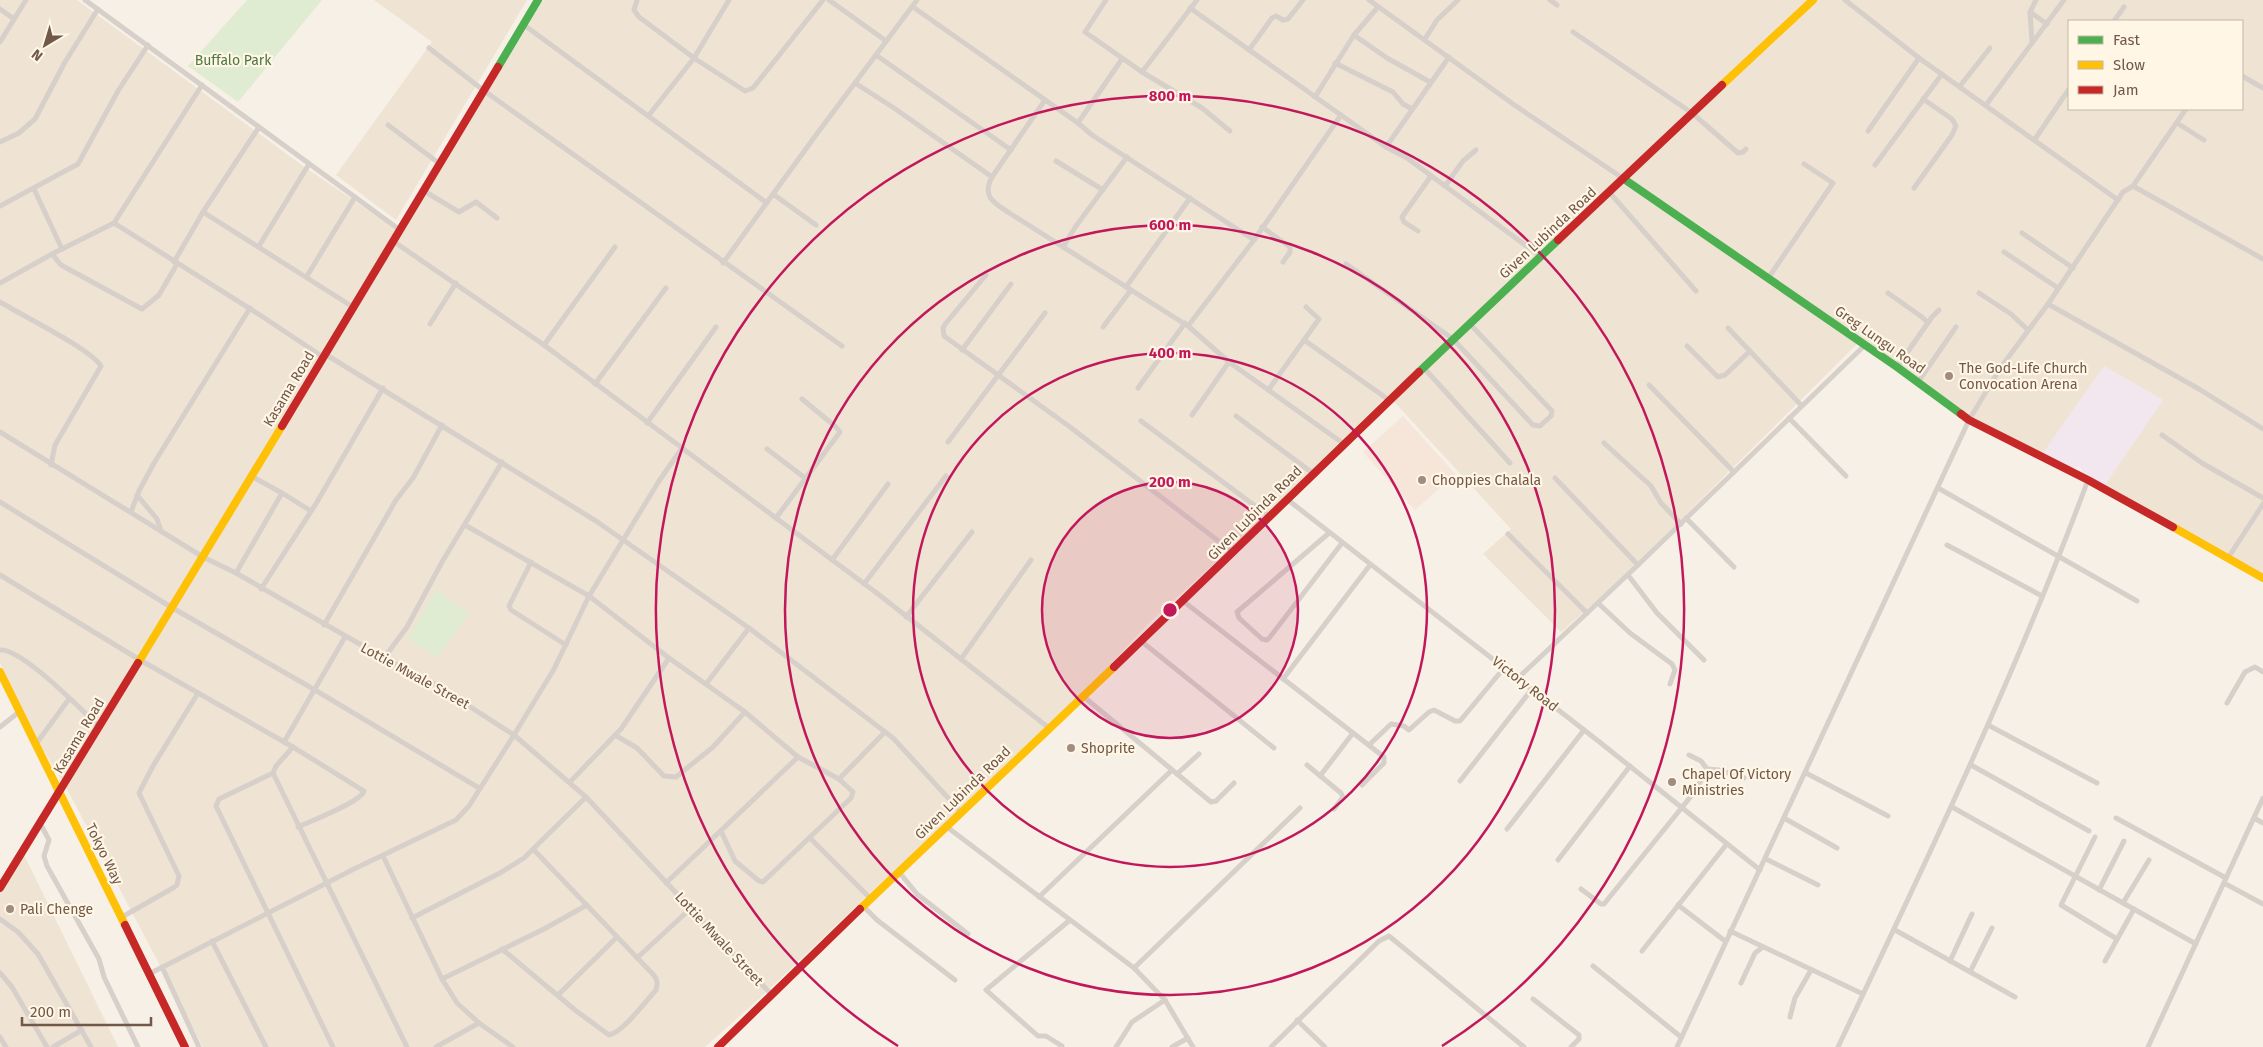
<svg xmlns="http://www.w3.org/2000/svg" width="2263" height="1047" font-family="'Fira Sans',sans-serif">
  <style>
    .residential { fill: #efe3d3; fill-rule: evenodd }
    .commercial { fill: #f6e5d9 }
    .education { fill: #f2e6ef }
    .green { fill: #e0ecd1 }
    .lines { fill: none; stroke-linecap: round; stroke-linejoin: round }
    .street { stroke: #d7cfc9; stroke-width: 5 }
    .fast { stroke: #4caf50; stroke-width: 8 }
    .slow { stroke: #ffc107; stroke-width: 8 }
    .jam { stroke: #c62828; stroke-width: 8 }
    .ring { fill: none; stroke: #c2185b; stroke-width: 2.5 }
    .poi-dot { fill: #a08d7f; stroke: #fff6e5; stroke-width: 2 }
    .labels { text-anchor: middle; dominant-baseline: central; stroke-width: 4.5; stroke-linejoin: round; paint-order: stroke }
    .park-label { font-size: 14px; fill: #4e7841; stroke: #fff6e5 }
    .street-label { font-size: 14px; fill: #715848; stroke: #fff6e5 }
    .poi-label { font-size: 14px; fill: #715848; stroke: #fff6e5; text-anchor: start }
    .centre { fill: #c2185b; stroke: #fff6e5; stroke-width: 2.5 }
    .ring-label { font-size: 15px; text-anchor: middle; font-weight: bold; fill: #c2185b; stroke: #fff6e5; stroke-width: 4.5; stroke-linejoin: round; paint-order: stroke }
  </style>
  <rect width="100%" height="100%" fill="#f6f0e6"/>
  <!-- residential -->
  <g class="residential">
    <path d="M0,0h77l226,166 99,67 141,-233h1720v575l-161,-86 61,-89 -59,-34 -63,90 -75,-38 -107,-76 -238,237 -60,53 -78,-78 28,-25 -123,-134 -121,120 -119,109 -67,72 -126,121 -82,73 -111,106 -57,51h-502l-137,-260 -24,-39 -42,-85zM2069,21h173v88h-173z"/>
    <polygon points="374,0 527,0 396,220 336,175 432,42"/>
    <polygon points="24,855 118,1047 0,1047 0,894"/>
  </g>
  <!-- commercial -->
  <polygon class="commercial" points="1403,416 1455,474 1415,510 1363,452"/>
  <!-- education -->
  <polygon class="education" points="2104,366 2163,400 2102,489 2085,476 2080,467 2070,468 2041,456"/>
  <!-- green -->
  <g class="green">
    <polygon points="247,0 322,0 238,102 188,66"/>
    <polygon points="436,590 469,613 437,658 408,638"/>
  </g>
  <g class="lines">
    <!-- street -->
    <g class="street">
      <polyline points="85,0 400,230"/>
      <polyline points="637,0 634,10 639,17 694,58 745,91 753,88 823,0"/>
      <polyline points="829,0 886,41"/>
      <polyline points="1106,0 1085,32 1142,72 1197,0"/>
      <polyline points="1369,0 1513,104 1624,179"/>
      <polyline points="1550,0 1557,5"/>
      <polyline points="1845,0 1919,58 2118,200"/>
      <polyline points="913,7 1078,123 1092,135 1254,240"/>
      <polyline points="1190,8 1386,147 1407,158 1540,256"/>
      <polyline points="0,9 14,19"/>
      <polyline points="2030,12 2047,24"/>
      <polyline points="2114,21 2124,7"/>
      <polyline points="524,25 767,203"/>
      <polyline points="1573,32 1692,113 1738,153 1743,152 1746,149"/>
      <polyline points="1354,35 1387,58 1430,82"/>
      <polyline points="1425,39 1437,20 1458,0"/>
      <polyline points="2032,41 2030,12 2036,0"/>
      <polyline points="0,42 26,0"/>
      <polyline points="429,48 483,90 842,346"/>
      <polyline points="1249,50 1272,18 1276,16 1283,20 1288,19 1303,0"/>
      <polyline points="876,55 1011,150"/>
      <polyline points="1335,63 1393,92 1403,104 1412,109"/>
      <polyline points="1142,72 1202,108 1230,131"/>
      <polyline points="2242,76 2263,88"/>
      <polyline points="855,83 894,108 992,177"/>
      <polyline points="1960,86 1990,48"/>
      <polyline points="1315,97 1354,35 1378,7"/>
      <path d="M1045,100l-53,77c-11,21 3,26 19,37l177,112 41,36 115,82"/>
      <polyline points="1986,105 2064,0"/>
      <polyline points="649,115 694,58 729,0"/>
      <polyline points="1078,123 1122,59"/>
      <polyline points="2177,123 2204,140"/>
      <polyline points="388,125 440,164"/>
      <polyline points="1868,131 1919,58"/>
      <polyline points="2035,139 2069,89"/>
      <polyline points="0,142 19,133 35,119 65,62 98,9"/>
      <polyline points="1386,147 1449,57"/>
      <polyline points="1056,161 1103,190"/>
      <polyline points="1875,165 1942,74"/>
      <polyline points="1445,186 1463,161 1476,150"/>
      <polyline points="2133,186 2263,259"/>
      <polyline points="1914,188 1952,135 1956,126 1952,119 1923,99"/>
      <polyline points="34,189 62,249"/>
      <polyline points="424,191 459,212 476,202 497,218"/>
      <polyline points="1610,193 1696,291"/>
      <polyline points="773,194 816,225"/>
      <polyline points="0,206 78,164 118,91 148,45"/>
      <polyline points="203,212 353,307"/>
      <polyline points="114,223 260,315 323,357"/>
      <polyline points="1262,227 1290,247 1290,252 1283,262"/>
      <polyline points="1418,231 1404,222 1402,217 1431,176"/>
      <polyline points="2022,233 2073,268"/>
      <polyline points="393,241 544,345 878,594 1049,728"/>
      <polyline points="259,246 309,164"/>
      <polyline points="1063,247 1076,226 1127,157"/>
      <polyline points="2004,252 2058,288"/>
      <polyline points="52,254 61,265 142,309 159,295 177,264"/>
      <polyline points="174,262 203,212 259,127"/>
      <polyline points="723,263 816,135 917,0"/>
      <polyline points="1346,264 1453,339 1533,425 1540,426 1551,416 1552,411 1469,323"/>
      <polyline points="986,275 946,323 943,328 944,336 1070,427 1234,553"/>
      <polyline points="307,276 355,197"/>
      <polyline points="1769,277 1833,183 1804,164"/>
      <polyline points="0,283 52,254 114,223 202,85"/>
      <polyline points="1126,287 1190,198"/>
      <polyline points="1888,293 1922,317 1928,323"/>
      <polyline points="1979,293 2011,314 2028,330"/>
      <path d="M0,302c21,13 91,47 101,64l-46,79 -4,20"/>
      <polyline points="2048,304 2199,389 2263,429"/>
      <polyline points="430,324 456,283"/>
      <polyline points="1188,326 1254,240 1341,115"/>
      <polyline points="1103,327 1131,290"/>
      <polyline points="1728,328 1801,405"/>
      <polyline points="1304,340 1389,400"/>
      <polyline points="544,345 615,247"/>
      <polyline points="1687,346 1718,377 1725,375 1750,351"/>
      <polyline points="962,350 1011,284"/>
      <polyline points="325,354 596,521 749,628 893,738 961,812"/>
      <polyline points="1897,367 1932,317 1939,310"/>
      <polyline points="1424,368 1510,463"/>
      <polyline points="1918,382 1956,327"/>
      <polyline points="595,384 666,288"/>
      <polyline points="1649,385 1734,472"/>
      <polyline points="1138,388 1185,323"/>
      <polyline points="1269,389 1319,319 1306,307"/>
      <polyline points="1192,415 1229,362"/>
      <polyline points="1236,416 1314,474"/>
      <polyline points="1789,418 1846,476"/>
      <polyline points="1141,421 1270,517"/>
      <polyline points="647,423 716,327"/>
      <polyline points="0,432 203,557 236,573 384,658 438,686 514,735 586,797 772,995"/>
      <polyline points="2162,435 2202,463 2263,498"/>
      <polyline points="948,442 1045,313"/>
      <polyline points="1604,443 1651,486 1661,503 1681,524"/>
      <polyline points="767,449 805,478"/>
      <polyline points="251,476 282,493 311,511"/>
      <polyline points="1555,478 1638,565"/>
      <polyline points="1938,488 2137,601"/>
      <polyline points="137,495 157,519 161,531"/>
      <polyline points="1288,500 1597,740 1760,870"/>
      <polyline points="0,502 171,607 315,690 479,788"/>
      <polyline points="131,512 139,491 154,463 250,308"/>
      <polyline points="776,518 840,432 836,427 802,399"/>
      <polyline points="1686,518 1734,567"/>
      <polyline points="465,525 589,596 669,658 745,712 798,757 839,779 853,792 851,798 763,882 759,881 735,861 721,831"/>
      <polyline points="1329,533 1237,612 1239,618 1262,639 1267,640 1270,637 1342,543"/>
      <polyline points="1508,534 1587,613"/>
      <polyline points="1947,545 2042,596"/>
      <polyline points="2228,558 2263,504"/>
      <polyline points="832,560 888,484"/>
      <polyline points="531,562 509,606 511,610 566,645"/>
      <polyline points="236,573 282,493"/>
      <path d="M0,575l140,85 153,87 71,44c-3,11 -53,30 -66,36"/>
      <polyline points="1628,575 1657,613 1704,660"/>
      <polyline points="864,584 946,476"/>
      <polyline points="261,589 317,502 383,388"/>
      <polyline points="1183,601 1384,757 1384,763 1362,785"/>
      <polyline points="1598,603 1630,633 1672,664 1675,670 1670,684"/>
      <polyline points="906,617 972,532"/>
      <polyline points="324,625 396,500 413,478 442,425"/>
      <polyline points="1141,641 1274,748"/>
      <path d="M0,650c22,-2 81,60 100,77"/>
      <polyline points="384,658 407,627 442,562 502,462"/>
      <polyline points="961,659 1031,560"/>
      <polyline points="1518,678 1638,565 1865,345"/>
      <polyline points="1283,679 1370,565"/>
      <polyline points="706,684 749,628"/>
      <polyline points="1084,697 1211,802 1216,801 1234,783"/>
      <polyline points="2227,703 2245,672 2255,667 2263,672"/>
      <polyline points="1988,725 2097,783"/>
      <polyline points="0,727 19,712"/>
      <polyline points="615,735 637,748 664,776 676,777 713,747 745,712"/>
      <polyline points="284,742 345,637"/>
      <polyline points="36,744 69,699"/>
      <polyline points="1369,745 1391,724 1404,726 1409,730 1429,712 1434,710 1455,721 1460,721 1504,668"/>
      <polyline points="293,747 276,766 273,773 219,799 216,806 333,1047"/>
      <polyline points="1307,765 1341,793 1343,797 1334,809"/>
      <polyline points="1971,765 2089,831"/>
      <polyline points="1707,769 1719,770 1744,778"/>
      <polyline points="273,773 407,1047"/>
      <polyline points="1806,773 1888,816"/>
      <polyline points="1177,774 1199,754"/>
      <polyline points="1320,776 1353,733"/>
      <polyline points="839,779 885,732"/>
      <polyline points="1460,781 1532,689"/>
      <polyline points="570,782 621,729 669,658"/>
      <polyline points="1952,807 2196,944"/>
      <polyline points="1784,818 1837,848"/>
      <polyline points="2116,818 2226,878"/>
      <polyline points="2254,818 2263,823"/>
      <polyline points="40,823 49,840 44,856 47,866 99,959 104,977 138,1047"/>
      <polyline points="947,827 1134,968 1165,1000 1193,1047"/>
      <polyline points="1507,829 1584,730"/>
      <polyline points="2095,837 2061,905 2117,939"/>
      <polyline points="810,838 871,899"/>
      <polyline points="383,856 442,979 457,1003 479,1023 513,1047"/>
      <polyline points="1766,859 1818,885"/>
      <polyline points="1558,860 1630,766"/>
      <polyline points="899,872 917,894 968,934"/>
      <polyline points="666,883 798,757"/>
      <polyline points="2224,883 2263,904"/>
      <polyline points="1581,889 1601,904 1604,904 1696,790 1707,769 1701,761 1689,755"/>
      <polyline points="2099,890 2124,841"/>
      <polyline points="1039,897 1172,770"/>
      <polyline points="2123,903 2149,860"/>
      <polyline points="1678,905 1725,941"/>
      <polyline points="863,906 877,920 955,980"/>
      <polyline points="122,917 173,888 177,885 179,876 139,793 153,766 198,693"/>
      <polyline points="412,918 500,873 524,858 586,797"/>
      <polyline points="0,919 18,932 38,954 91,1047"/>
      <polyline points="1895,930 2015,997"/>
      <polyline points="1730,931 1863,994"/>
      <polyline points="212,941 266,1047"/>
      <path d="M502,949l73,61 34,25c14,-3 37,-34 47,-45 4,-11 -3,-16 -10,-23l-113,-118"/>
      <polyline points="1642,951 1726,845"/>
      <polyline points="637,958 690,909"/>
      <polyline points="1950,961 1972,914"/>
      <polyline points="2105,961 2134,909"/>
      <polyline points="1593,966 1681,1037"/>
      <polyline points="162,967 199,1047"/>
      <polyline points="1134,968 1300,808"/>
      <polyline points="1970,972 1992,928"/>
      <polyline points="0,973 12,987 47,1047"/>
      <polyline points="149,974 354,869 456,820 469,806 514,735 554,669 589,596 659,481 682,448"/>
      <polyline points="442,979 544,929 587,905"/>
      <polyline points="1741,983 1755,953 1763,947"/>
      <polyline points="558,995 617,937"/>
      <polyline points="1533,999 1579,1035 1579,1039 1571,1047"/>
      <polyline points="1790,1017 1795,998 1811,970"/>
      <polyline points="1297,1020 1325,1047"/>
      <polyline points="0,1037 6,1047"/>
      <polyline points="1062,1046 1046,1036 1038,1036 986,990 1070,920"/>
      <polyline points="53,1047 82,1030"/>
      <polyline points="436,1047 479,1023"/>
      <polyline points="1116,1047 1132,1022 1165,1000"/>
      <polyline points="1172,1047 1188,1038"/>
      <polyline points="1271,1047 1379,941 1389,936 1524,1047"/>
      <polyline points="1677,1047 1969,420 2001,367 2048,304 2123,192 2133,186 2186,109"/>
      <path d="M1838,1047c89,-187 178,-373 250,-567"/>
      <polyline points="2148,1047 2263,798"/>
    </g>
    <!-- fast -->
    <g class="fast">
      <polyline points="498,67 538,0"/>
      <polyline points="1624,179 1897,367 1961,414"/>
      <polyline points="1419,372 1558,240"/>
    </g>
    <!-- slow -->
    <g class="slow">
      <polyline points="1722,85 1813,0"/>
      <polyline points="2173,527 2263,578"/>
      <polyline points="138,663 282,426"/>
      <polyline points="0,672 125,925"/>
      <polyline points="860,909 1114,667"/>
    </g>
    <!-- jam -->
    <g class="jam">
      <polyline points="1558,240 1722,85"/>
      <polyline points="1961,414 1969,420 2088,480 2173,527"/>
      <polyline points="282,426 498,67"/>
      <polyline points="1114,667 1419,372"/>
      <polyline points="0,888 138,663"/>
      <polyline points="125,925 185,1047"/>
      <polyline points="718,1047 860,909"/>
    </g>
  </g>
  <!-- distance rings -->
  <circle cx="1170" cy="610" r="128" fill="#c2185b" fill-opacity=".12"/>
  <g class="ring">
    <circle cx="1170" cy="610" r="128"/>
    <circle cx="1170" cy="610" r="257"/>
    <circle cx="1170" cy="610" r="385"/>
    <path d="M898 1046A514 514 0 1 1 1442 1046"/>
  </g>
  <!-- markers -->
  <g class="poi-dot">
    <circle cx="1949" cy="376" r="5"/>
    <circle cx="1422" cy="480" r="5"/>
    <circle cx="1071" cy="748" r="5"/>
    <circle cx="1672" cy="782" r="5"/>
    <circle cx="10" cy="909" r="5"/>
  </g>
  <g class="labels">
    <!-- park labels -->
    <g class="park-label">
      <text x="233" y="60">Buffalo Park</text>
    </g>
    <!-- street labels -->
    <g class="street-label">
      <text transform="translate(1548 233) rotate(-43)">Given Lubinda Road</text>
      <text transform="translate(1880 340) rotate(35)">Greg Lungu Road</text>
      <text transform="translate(289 389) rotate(-59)">Kasama Road</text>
      <text transform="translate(1255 513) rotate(-45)">Given Lubinda Road</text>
      <text transform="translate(415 676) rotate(29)">Lottie Mwale Street</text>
      <text transform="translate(1525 684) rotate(38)">Victory Road</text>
      <text transform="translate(79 736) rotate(-59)">Kasama Road</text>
      <text transform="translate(963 793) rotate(-44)">Given Lubinda Road</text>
      <text transform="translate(104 854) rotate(64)">Tokyo Way</text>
      <text transform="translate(719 939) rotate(47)">Lottie Mwale Street</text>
    </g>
    <!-- poi labels -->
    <g class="poi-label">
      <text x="1959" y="368">The God-Life Church<tspan x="1959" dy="16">Convocation Arena</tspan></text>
      <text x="1432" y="480">Choppies Chalala</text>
      <text x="1081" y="748">Shoprite</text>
      <text x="1682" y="774">Chapel Of Victory<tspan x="1682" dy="16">Ministries</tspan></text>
      <text x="20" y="909">Pali Chenge</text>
    </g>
  </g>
  <circle cx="1170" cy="610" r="8" class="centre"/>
  <g class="ring-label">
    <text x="1170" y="101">800 m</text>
    <text x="1170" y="230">600 m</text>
    <text x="1170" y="358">400 m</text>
    <text x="1170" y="487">200 m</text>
  </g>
  <!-- legend -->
  <rect x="2068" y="20" width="175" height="90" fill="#fff6e5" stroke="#c6b7a6"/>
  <rect x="2078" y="36" width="25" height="8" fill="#4caf50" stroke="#c6b7a6"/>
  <text x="2113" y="45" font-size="15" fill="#715848">Fast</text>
  <rect x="2078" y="61" width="25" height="8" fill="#ffc107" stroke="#c6b7a6"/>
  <text x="2113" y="70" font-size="15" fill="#715848">Slow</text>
  <rect x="2078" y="86" width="25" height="8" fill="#c62828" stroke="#c6b7a6"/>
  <text x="2113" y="95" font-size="15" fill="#715848">Jam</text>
  <!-- north arrow -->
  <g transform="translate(45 45) rotate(218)" stroke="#fff6e5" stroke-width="4" paint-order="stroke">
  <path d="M0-4L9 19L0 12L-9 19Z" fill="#715848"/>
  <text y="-8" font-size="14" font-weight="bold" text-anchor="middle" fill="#715848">N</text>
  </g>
  <!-- scale -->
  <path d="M22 1017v8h129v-8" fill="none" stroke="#715848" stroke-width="2.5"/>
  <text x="30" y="1017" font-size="15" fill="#715848" stroke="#fff6e5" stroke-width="4" paint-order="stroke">200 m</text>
</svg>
